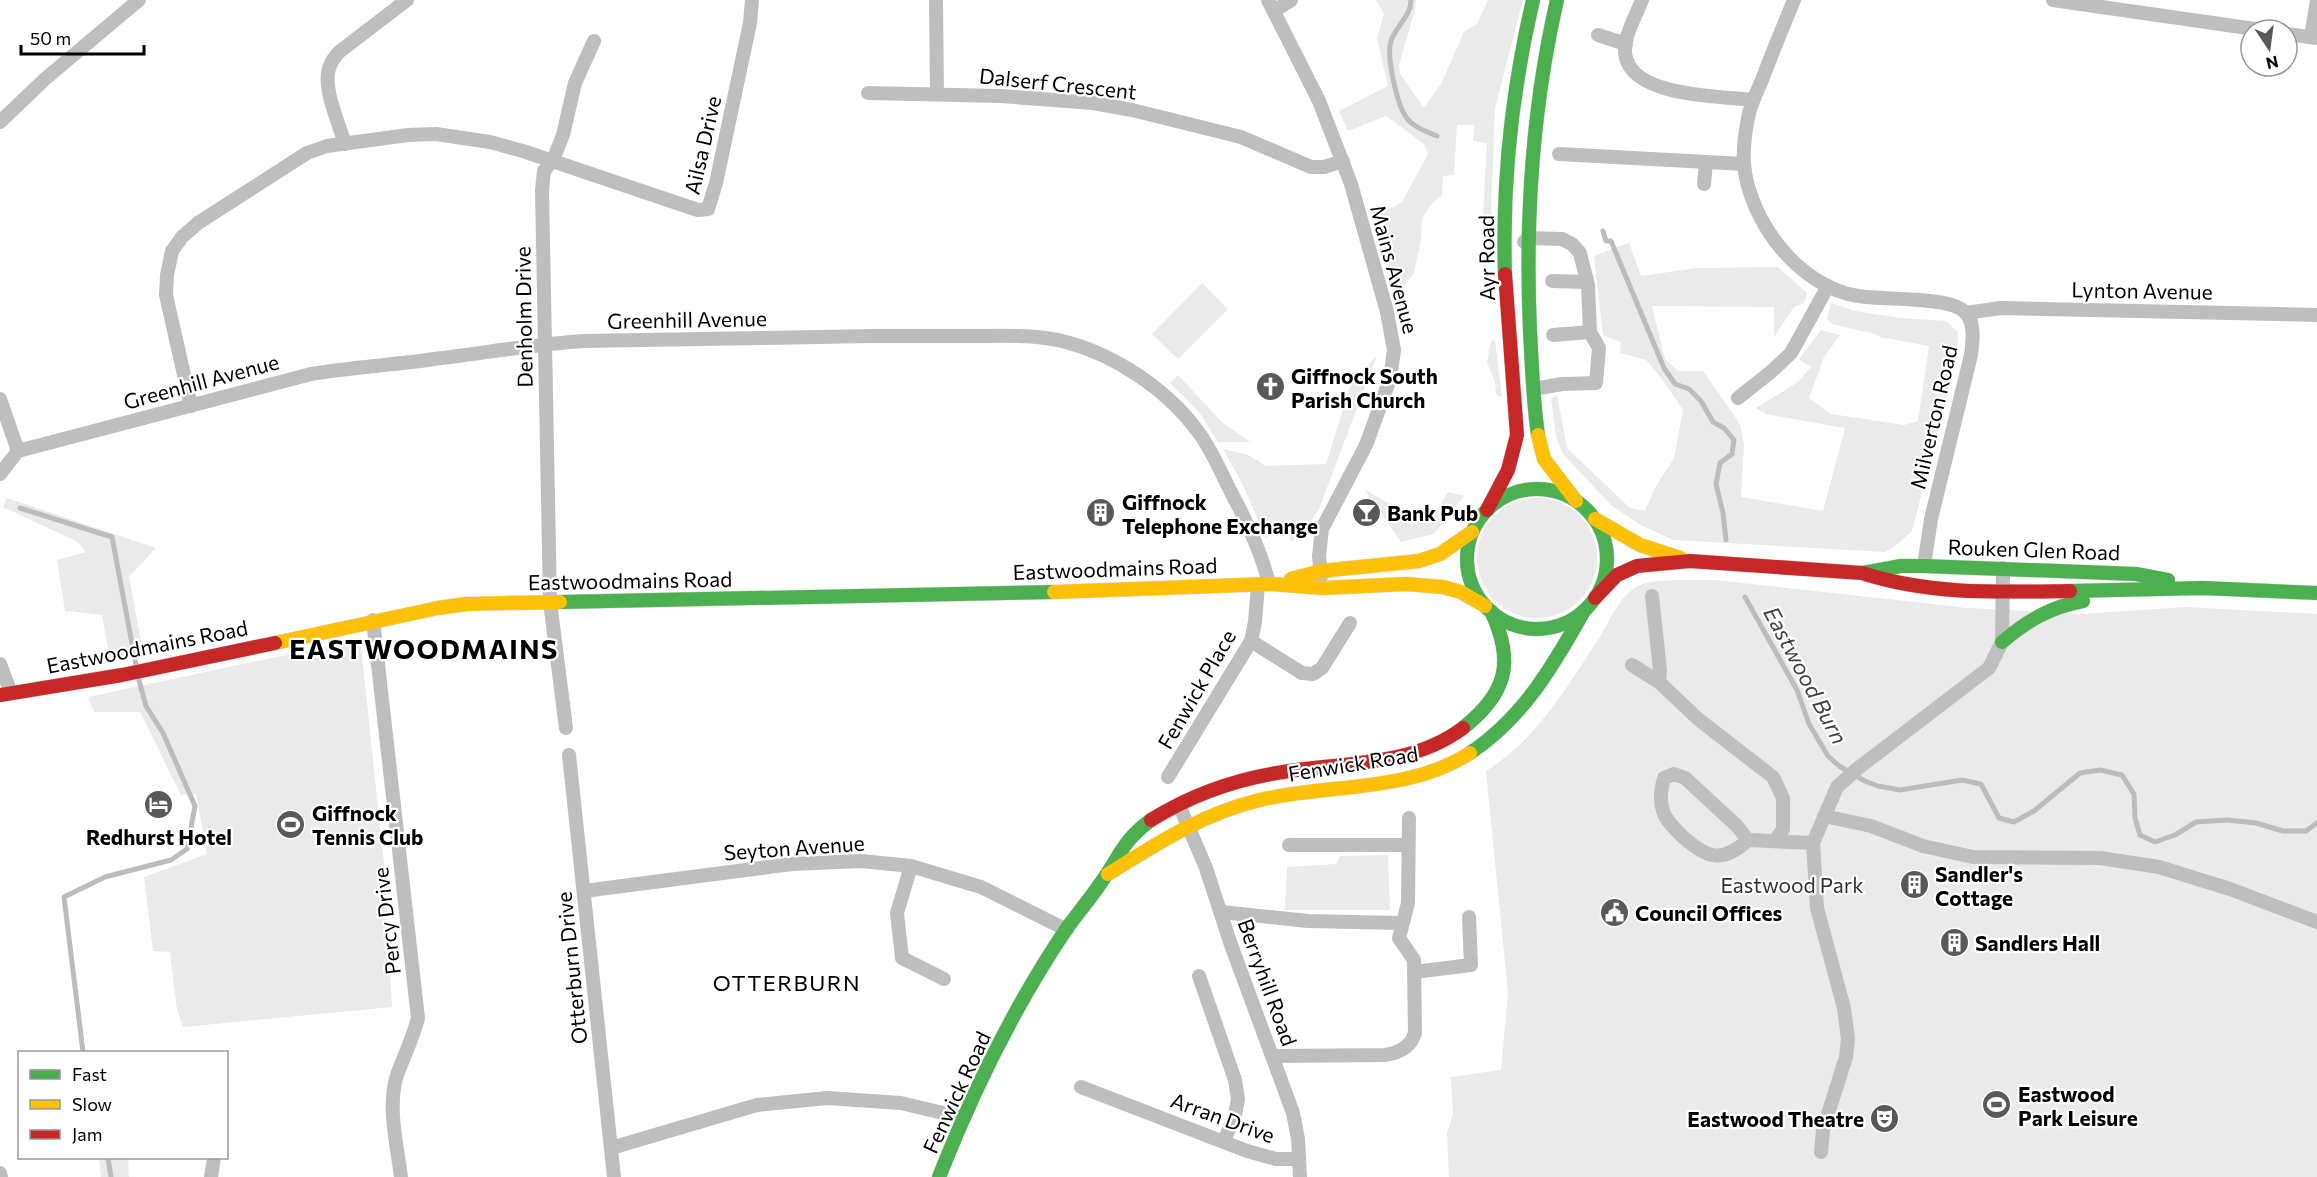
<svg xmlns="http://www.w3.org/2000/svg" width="2317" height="1177" font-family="Commissioner,sans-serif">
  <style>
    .green { fill: #eaeaea }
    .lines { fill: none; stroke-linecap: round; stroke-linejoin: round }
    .stream { stroke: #bcbcbc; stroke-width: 5 }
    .fast-casing { stroke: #dbdbdb; stroke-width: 15 }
    .slow-casing { stroke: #dbdbdb; stroke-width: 15 }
    .jam-casing { stroke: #dbdbdb; stroke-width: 15 }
    .street { stroke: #bebebe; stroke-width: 14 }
    .fast { stroke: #4caf50; stroke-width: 14 }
    .slow { stroke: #ffc107; stroke-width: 14 }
    .jam { stroke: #c62828; stroke-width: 14 }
    .labels { text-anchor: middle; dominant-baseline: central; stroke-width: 4.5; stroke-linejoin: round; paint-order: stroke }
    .street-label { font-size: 21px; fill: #000; stroke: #fff }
    .poi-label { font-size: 21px; font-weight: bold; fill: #000; stroke: #fff; text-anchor: start }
    .park-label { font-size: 21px; fill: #303030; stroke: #fff }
    .water-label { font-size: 22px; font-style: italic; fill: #414141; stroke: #fff }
    .neighbourhood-label { font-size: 22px; letter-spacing: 1.5px; fill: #000; stroke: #fff }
    .district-label { font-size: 27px; font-weight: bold; letter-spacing: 1.5px; fill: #000; stroke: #fff }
  </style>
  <rect width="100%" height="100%" fill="#fff"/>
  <!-- green -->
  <g class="green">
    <polygon points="1376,0 1416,0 1415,10 1399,65 1400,74 1424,108 1442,82 1464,32 1477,24 1488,0 1523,0 1495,108 1491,215 1483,215 1487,143 1473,141 1474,125 1457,125 1454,175 1443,176 1442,195 1433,202 1422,218 1421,240 1414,273 1404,286 1393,292 1376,216 1402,202 1428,154 1424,144 1386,116 1348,131 1339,111 1388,86 1377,38 1384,14"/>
    <polygon points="1629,243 1641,276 1697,268 1778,267 1807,293 1804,303 1794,307 1774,337 1774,307 1652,306 1665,359 1678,371 1703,371 1740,424 1744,444 1741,497 1823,511 1845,428 1766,414 1756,408 1798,382 1811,367 1799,359 1821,330 1840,335 1824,357 1809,398 1831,414 1904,425 1918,421 1929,346 1880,337 1875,334 1832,324 1827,319 1831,303 1855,311 1901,318 1946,321 1958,332 1957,356 1912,531 1898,544 1885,552 1673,540 1639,524 1611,505 1563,454 1556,436 1551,399 1557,395 1567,448 1630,508 1645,511 1656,486 1674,458 1683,410 1662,379 1646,360 1620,353 1621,342 1603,335 1594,256"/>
    <polygon points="1202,283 1228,309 1178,359 1152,334"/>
    <polygon points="1495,340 1502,397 1496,395 1495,381 1487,363 1491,341"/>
    <polygon points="1377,355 1319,509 1303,532 1290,542 1290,532 1272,531 1266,538 1242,483 1223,449 1248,455 1266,466 1326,464 1350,387"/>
    <polygon points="1178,375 1223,423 1250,442 1218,442 1199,412 1170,383"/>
    <polygon points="1364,489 1417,520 1440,506 1448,492 1464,496 1434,534 1401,542"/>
    <polygon points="7,498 156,548 129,577 143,653 110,660 102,615 65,611 57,560 86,552 78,542 3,507"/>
    <circle cx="1537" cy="558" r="60"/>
    <path d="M1714,580l255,28 113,6 103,-7 132,7v563h-868l-2,-44 6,-19 -2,-37 50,-7 7,-77 -22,-222c52,-32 82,-86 115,-136 9,-15 19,-39 35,-48 18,-10 56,-6 78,-7z"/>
    <polygon points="356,640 361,646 385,874 392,1007 183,1027 177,1010 170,952 153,951 144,877 207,854 196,794 181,795 140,712 94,712 88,697"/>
    <polygon points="1388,855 1390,909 1388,910 1285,910 1287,867 1336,864 1340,856"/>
    <polygon points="99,1158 128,1158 129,1177 101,1177"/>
  </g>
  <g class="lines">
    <!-- stream -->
    <g class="stream">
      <path d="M1411,0c0,16 -15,26 -20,41 -5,15 6,63 15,76 7,10 19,14 31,19"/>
      <polyline points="1603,231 1606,241 1611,241 1664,368 1675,384 1689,389 1701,401 1713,422 1724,428 1734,440 1732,454 1720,463 1716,484 1723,513 1726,540"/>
      <polyline points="20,508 112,537 136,665"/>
      <polyline points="1745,597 1797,690 1809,724 1828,756 1839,766 1865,781 1878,786 1900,790 1962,780 1981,784 1999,818 2014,822 2034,811 2080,773 2100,770 2122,775 2134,794 2135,818 2140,835 2155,842 2175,835 2196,822 2227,820 2256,823 2283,831 2306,831 2317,823"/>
      <polyline points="83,1052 64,897 105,877 171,860 187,849 195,806 163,733 146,706 138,677"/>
      <polyline points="108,1158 111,1177"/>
    </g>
    <defs>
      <g id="fast">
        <path d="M1505,274c-3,-93 7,-184 28,-274"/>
        <path d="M1538,435c-5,-34 -6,-69 -8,-104 -5,-112 2,-222 27,-331"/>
        <circle cx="1537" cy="559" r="70"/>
        <polyline points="1863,573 1901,566 1924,566 2136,574 2168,580"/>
        <polyline points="2070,591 2203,588 2317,593"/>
        <polyline points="560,602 1054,592"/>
        <path d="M2002,642c25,-21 48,-35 81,-41"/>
        <path d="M1463,728c44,-35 52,-66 28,-117"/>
        <path d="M1470,753c53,-35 83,-87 114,-142"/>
        <path d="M939,1177c34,-86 76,-172 128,-249 11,-15 23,-29 33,-44 20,-27 21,-42 51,-64"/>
      </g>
      <g id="slow">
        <polyline points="1538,435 1544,459 1576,501"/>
        <polyline points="1595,519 1640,545 1680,558"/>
        <polyline points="1291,579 1321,571 1419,561 1440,554 1472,532"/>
        <polyline points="1054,592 1269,584 1323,588 1406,584 1443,587 1461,592 1485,606"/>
        <polyline points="275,643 438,608 466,604 560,602"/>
        <path d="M1108,874c47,-29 94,-60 148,-73 69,-18 151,-7 214,-48"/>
      </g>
      <g id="jam">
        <polyline points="1487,510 1508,470 1517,435 1505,274"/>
        <path d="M1595,598l22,-23 20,-9 10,-1 43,-4 172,12c68,22 137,19 208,18"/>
        <polyline points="0,695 122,675 275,643"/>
        <path d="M1151,820c40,-25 85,-41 132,-48 61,-10 128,-5 180,-44"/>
      </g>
    </defs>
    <!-- fast casing -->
    <use href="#fast" class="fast-casing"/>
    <!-- slow casing -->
    <use href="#slow" class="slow-casing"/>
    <!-- jam casing -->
    <use href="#jam" class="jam-casing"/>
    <!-- street -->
    <g class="street">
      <polyline points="936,0 937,94"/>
      <polyline points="1268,0 1319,101 1351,184 1387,312 1394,350 1390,379 1366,445 1322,529 1319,556 1321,577"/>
      <path d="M1642,0c-6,16 -21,40 -16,58 10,39 95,38 127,42"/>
      <path d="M1794,0c-11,27 -22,53 -32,80 -5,12 -12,25 -14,38 -3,15 -5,31 -4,46 5,57 55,123 114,132 24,4 85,1 103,13 15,9 12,31 10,46l-40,164 -7,47"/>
      <polyline points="2053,0 2262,30"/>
      <polyline points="1274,11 1291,0"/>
      <polyline points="2287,34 2317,38"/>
      <polyline points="1598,35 1626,44"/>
      <polyline points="2311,37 2317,0"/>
      <polyline points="868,93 1001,96 1093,103 1132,110 1241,137 1311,167 1324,167 1343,161"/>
      <polyline points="0,122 45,79 139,0"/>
      <path d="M345,144c-6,-20 -20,-51 -17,-71 1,-9 6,-15 11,-21l68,-52"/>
      <polyline points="1559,154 1744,164"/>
      <polyline points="1704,184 1706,162"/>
      <polyline points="1524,242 1528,238 1562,239 1572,244 1580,253 1588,285 1590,332 1599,348 1596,383 1562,384 1534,389"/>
      <polyline points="1552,281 1587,282"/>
      <polyline points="1966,313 2001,308 2317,315"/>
      <polyline points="1553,335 1590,332"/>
      <polyline points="1738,398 1772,371 1791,353 1828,286"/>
      <polyline points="0,399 18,451"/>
      <polyline points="191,406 166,295 167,275 172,251 182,237 198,223 307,153 327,146 408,135 436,134 490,142 523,151 674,202 698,210 708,209 716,183 750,23 752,0"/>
      <path d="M0,474l18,-23 293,-77c41,-7 82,-9 123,-15 51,-6 100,-15 151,-18 97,-1 194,-4 291,-5 31,0 63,0 95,0 31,0 64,-2 95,6 50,13 103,49 133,91 14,19 23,42 34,63 15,28 29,58 36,88"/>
      <polyline points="1652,596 1660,670 1659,682"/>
      <path d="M373,620l45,398c-5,20 -14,38 -21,57 -10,32 0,70 4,102"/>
      <polyline points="1251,641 1302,673 1313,674 1322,668 1350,623"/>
      <polyline points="0,664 11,693"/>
      <polyline points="1632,665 1659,682 1698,719 1773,777 1783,798 1783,829 1776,840"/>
      <polyline points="566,728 550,602 542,190 544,171 553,160 563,135 575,83 594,41"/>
      <polyline points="569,755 614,1177"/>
      <polyline points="1168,777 1251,641 1255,622 1258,585"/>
      <polyline points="1179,805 1206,868 1230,942 1293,1113 1298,1139 1300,1177"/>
      <polyline points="1824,816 1871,826 1923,846 1973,857 2100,858 2159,867 2230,889 2317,922"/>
      <path d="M1748,840l-11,-14 -52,-48 -11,-4 -10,4c-3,11 -5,22 -1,33 3,10 13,19 20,26 24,21 39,27 65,3l65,3"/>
      <polyline points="1289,845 1408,845"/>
      <polyline points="911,866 897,913 902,958 944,979"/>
      <polyline points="584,891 792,864 861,861 911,866 981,887 1067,930"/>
      <polyline points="1221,912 1308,921 1401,923"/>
      <polyline points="1414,972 1471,965 1469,917"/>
      <polyline points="1199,976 1235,1080 1238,1099 1235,1115 1224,1141"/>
      <path d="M1273,1056l112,-1c13,-2 26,-8 30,-22l-1,-73 -15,-22 9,-35 1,-85"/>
      <polyline points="1081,1087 1247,1151 1276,1159 1298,1159"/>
      <polyline points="611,1148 757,1105 827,1098 901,1103 964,1118"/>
      <polyline points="1821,1152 1823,1130 1846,1057 1848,1039 1844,1008 1817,908 1813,843 1837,787 1857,769 1989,668 2002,642 2003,568"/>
      <polyline points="0,1173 1,1177"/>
      <polyline points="211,1177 214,1158"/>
    </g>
    <!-- fast -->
    <use href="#fast" class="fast"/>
    <!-- slow -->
    <use href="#slow" class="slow"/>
    <!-- jam -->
    <use href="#jam" class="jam"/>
  </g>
  <!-- icons -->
  <defs>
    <symbol id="church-disc" viewBox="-11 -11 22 22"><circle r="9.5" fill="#595959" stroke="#fff"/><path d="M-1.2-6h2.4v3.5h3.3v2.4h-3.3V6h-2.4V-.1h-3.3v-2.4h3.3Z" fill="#fff"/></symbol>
    <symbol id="bar-disc" viewBox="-11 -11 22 22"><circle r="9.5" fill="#595959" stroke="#fff"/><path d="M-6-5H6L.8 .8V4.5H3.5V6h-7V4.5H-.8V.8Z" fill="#fff"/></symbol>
    <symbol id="building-disc" viewBox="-11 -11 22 22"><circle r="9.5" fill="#595959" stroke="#fff"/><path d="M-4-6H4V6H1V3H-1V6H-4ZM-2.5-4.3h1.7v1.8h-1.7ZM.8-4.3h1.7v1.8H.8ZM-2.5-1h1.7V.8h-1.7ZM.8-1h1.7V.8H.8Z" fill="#fff"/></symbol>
    <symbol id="hotel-disc" viewBox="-11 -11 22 22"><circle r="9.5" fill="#595959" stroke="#fff"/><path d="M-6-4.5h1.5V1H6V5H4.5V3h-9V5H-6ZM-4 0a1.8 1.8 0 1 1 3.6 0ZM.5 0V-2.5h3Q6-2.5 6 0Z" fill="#fff"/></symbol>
    <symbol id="stadium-disc" viewBox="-11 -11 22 22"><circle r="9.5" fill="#595959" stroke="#fff"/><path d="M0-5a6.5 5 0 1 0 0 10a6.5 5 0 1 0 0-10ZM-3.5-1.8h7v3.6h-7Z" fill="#fff"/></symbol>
    <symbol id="civic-disc" viewBox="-11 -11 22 22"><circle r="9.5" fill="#595959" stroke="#fff"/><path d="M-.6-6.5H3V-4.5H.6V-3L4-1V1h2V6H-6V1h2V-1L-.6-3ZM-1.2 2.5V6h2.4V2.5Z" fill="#fff"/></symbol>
    <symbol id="theatre-disc" viewBox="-11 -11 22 22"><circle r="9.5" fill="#595959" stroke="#fff"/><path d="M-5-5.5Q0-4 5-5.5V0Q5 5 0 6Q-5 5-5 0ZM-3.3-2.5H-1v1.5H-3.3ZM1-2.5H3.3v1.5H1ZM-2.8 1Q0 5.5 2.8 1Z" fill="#fff"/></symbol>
  </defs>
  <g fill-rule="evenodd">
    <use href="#church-disc" x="1254" y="370" width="33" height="33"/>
    <use href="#bar-disc" x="1350" y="496" width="33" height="33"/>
    <use href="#building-disc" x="1084" y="496" width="33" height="33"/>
    <use href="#hotel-disc" x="142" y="788" width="33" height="33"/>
    <use href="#stadium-disc" x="274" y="808" width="33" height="33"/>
    <use href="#building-disc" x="1898" y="868" width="33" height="33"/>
    <use href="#civic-disc" x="1598" y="896" width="33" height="33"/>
    <use href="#building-disc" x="1938" y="926" width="33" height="33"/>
    <use href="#stadium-disc" x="1980" y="1088" width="33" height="33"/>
    <use href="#theatre-disc" x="1868" y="1102" width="33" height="33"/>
  </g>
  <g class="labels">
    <!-- street labels -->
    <g class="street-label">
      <text transform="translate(1058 83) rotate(6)">Dalserf Crescent</text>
      <text transform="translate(702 145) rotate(-77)">Ailsa Drive</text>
      <text transform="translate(1486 258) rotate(-91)">Ayr Road</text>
      <text transform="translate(1395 269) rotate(75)">Mains Avenue</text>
      <text transform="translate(2142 290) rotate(1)">Lynton Avenue</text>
      <text transform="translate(523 317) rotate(-91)">Denholm Drive</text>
      <text transform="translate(687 319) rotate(-1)">Greenhill Avenue</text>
      <text transform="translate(201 381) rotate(-15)">Greenhill Avenue</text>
      <text transform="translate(1933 417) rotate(-77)">Milverton Road</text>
      <text transform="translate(2034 549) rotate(2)">Rouken Glen Road</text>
      <text transform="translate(1115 568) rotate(-2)">Eastwoodmains Road</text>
      <text transform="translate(630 580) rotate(-1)">Eastwoodmains Road</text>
      <text transform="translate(147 646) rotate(-11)">Eastwoodmains Road</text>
      <text transform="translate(1196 689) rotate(-60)">Fenwick Place</text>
      <text transform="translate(1353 763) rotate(-9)">Fenwick Road</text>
      <text transform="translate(794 847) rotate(-4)">Seyton Avenue</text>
      <text transform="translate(386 921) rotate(-97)">Percy Drive</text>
      <text transform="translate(571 968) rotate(-96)">Otterburn Drive</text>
      <text transform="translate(1268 982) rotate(70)">Berryhill Road</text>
      <text transform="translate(956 1092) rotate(-65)">Fenwick Road</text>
      <text transform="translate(1223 1117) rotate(20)">Arran Drive</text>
    </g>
    <!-- poi labels -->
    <g class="poi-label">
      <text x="1291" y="375">Giffnock South<tspan x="1291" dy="24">Parish Church</tspan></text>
      <text x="1122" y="501">Giffnock<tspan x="1122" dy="24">Telephone Exchange</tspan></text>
      <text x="1387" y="512">Bank Pub</text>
      <text x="312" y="812">Giffnock<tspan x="312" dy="24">Tennis Club</tspan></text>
      <text x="159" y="836" text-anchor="middle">Redhurst Hotel</text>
      <text x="1935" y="873">Sandler's<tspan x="1935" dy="24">Cottage</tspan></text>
      <text x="1635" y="912">Council Offices</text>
      <text x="1975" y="942">Sandlers Hall</text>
      <text x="2018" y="1093">Eastwood<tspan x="2018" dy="24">Park Leisure</tspan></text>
      <text x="1864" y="1118" text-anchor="end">Eastwood Theatre</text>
    </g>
    <!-- park labels -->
    <g class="park-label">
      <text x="1792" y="884">Eastwood Park</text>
    </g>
    <!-- water labels -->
    <g class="water-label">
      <text transform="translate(1806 675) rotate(62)">Eastwood Burn</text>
    </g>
    <!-- neighbourhood labels -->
    <g class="neighbourhood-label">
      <text x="787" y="982">OTTERBURN</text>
    </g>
    <!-- district labels -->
    <g class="district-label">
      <text x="424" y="648">EASTWOODMAINS</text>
    </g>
  </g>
  <!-- legend -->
  <rect x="18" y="1051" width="210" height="108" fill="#ffffff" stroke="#999999" stroke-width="1.5"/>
  <rect x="30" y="1070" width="30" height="9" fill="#4caf50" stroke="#999999" stroke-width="1.5"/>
  <text x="72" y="1081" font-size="18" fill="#000000">Fast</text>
  <rect x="30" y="1100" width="30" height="9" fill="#ffc107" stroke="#999999" stroke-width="1.5"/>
  <text x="72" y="1111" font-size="18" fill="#000000">Slow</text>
  <rect x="30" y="1130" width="30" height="9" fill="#c62828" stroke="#999999" stroke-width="1.5"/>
  <text x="72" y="1141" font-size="18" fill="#000000">Jam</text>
  <!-- north arrow -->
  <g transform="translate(2269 48) rotate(167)"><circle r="28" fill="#ffffff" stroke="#999999" stroke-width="1.5"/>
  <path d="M0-4.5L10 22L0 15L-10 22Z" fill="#595959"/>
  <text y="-9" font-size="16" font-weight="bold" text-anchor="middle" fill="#000000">N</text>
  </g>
  <!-- scale -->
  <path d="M21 45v9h123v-9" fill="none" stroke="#000000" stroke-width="3"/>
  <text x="30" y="45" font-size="18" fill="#000000" stroke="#ffffff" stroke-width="4.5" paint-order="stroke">50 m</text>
</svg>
